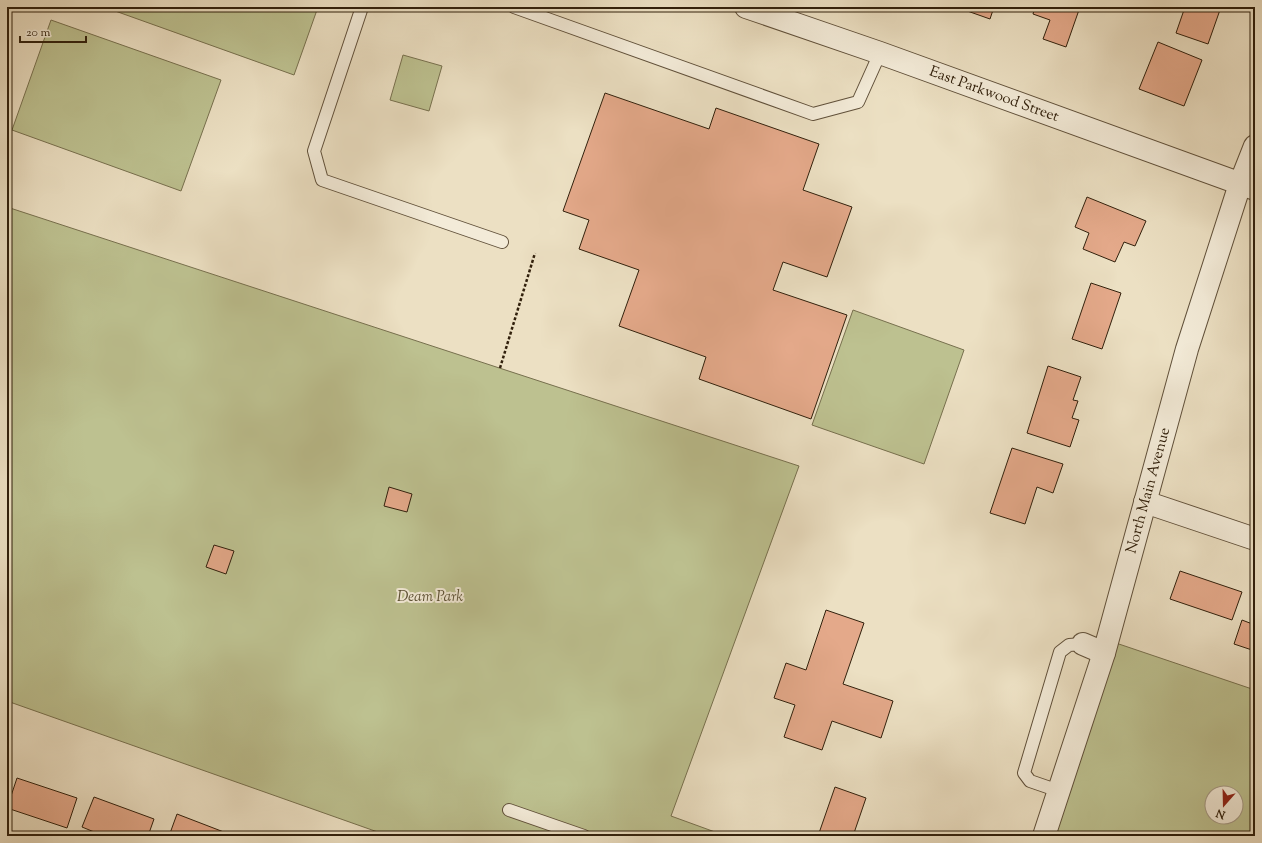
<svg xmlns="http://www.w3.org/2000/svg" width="1262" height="843" font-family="'Sorts Mill Goudy',serif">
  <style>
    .green { fill: #bdc190; stroke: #77704e; fill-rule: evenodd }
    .building { fill: #e4a98a; stroke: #31200c }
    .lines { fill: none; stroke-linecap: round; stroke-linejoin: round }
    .lane-casing { stroke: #60503a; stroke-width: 14 }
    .street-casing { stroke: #60503a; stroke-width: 24 }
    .path { stroke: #31200c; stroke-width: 2.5; stroke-dasharray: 3 2; stroke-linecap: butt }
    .lane { stroke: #f3ebd8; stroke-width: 12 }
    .street { stroke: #f3ebd8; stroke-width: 22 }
    .labels { text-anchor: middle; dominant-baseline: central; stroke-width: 4; stroke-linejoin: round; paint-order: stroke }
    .street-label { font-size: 15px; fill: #31200c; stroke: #f3ebd8 }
    .park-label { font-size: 15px; font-style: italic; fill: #5b5034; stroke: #f3ebd8 }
  </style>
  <rect width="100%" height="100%" fill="#ece0c3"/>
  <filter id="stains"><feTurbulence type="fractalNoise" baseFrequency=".005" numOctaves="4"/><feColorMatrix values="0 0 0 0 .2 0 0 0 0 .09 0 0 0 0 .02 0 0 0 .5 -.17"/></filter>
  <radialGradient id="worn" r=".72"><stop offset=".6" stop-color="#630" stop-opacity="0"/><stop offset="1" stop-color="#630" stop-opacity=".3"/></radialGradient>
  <!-- green -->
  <g class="green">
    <polygon points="104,7 318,7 294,75"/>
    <polygon points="51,20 221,80 181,191 12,130"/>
    <polygon points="403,55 442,66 429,111 390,100"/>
    <polygon points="7,207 799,466 671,816 726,836 389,836 7,701"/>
    <polygon points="853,310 964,350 924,464 812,425"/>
    <path d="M1107,640l148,50v146h-211zM1212,793h24v24h-24z"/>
  </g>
  <!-- building -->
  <g class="building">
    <polygon points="956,7 994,7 990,19"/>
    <polygon points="1035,7 1080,7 1066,47 1043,39 1050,20 1033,14"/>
    <polygon points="1185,7 1221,7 1208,44 1176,33"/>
    <polygon points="1158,42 1202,60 1184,106 1139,89"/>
    <polygon points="605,93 709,129 716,108 819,144 803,190 852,207 827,277 783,262 773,290 847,315 811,419 699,379 706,357 619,326 639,270 579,249 589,220 563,211"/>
    <polygon points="1087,197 1146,221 1135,246 1124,242 1115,262 1083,249 1089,233 1075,227"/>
    <polygon points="1091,283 1121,293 1102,349 1072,339"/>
    <polygon points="1048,366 1081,377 1073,400 1078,401 1072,418 1079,420 1070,447 1027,433"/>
    <polygon points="1012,448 1063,464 1053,493 1037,487 1025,524 990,513"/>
    <polygon points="389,487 412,494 407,512 384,506"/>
    <polygon points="214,545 234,551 226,574 206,567"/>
    <polygon points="1180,571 1242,592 1232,620 1170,599"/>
    <polygon points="826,610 864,623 843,684 893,701 881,738 832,721 822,750 784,737 795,705 774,698 786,663 806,670"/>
    <polygon points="1242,620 1255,625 1255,651 1234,644"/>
    <polygon points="17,778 77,798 67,828 7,808"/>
    <polygon points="835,787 866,798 853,836 818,836"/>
    <polygon points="94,797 154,819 148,836 104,836 82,827"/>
    <polygon points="177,814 229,834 228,836 169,836"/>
  </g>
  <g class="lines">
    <defs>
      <g id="lane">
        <polyline points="362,7 314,151 322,180 502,242"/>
        <polyline points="514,7 813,114 858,102 880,53"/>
        <polyline points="1059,791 1030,781 1024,773 1060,652 1069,645 1083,644"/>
        <polyline points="509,810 584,836"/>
      </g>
      <g id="street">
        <path id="s1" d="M746,7l134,46 375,136"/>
        <polyline points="1145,502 1255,539"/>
        <polyline points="1083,644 1104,653"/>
        <path id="s2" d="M1044,836l60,-183 83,-304 53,-165 15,-38"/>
      </g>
    </defs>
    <!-- lane casing -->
    <use href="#lane" class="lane-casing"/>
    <!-- street casing -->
    <use href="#street" class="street-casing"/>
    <!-- path -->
    <polyline class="path" points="500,368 535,253"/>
    <!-- lane -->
    <use href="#lane" class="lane"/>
    <!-- street -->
    <use href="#street" class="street"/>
  </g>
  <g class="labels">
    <!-- street labels -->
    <g class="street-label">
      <text stroke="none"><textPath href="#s1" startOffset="263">East Parkwood Street</textPath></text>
      <text stroke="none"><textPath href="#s2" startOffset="361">North Main Avenue</textPath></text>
    </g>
    <!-- park labels -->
    <g class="park-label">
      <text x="430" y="597">Deam Park</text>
    </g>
  </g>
  <!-- margin -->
  <rect width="1262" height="843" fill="none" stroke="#ece0c3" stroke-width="24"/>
  <rect x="8" y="8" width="1246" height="827" fill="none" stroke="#31200c" stroke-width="2"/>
  <rect x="12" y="12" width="1238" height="819" fill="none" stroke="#31200c"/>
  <!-- north arrow -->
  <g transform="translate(1224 805) rotate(200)"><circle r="19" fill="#f3ebd8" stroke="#a59a86"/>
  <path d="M0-3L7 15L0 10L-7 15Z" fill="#8f2418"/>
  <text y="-6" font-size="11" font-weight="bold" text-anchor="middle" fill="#31200c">N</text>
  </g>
  <!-- scale -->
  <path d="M20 36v6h66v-6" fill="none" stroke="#31200c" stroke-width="2"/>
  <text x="26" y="36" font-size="12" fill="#31200c" stroke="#f3ebd8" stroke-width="3" paint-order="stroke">20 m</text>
  <rect width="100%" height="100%" filter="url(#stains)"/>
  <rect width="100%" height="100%" fill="url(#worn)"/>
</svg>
